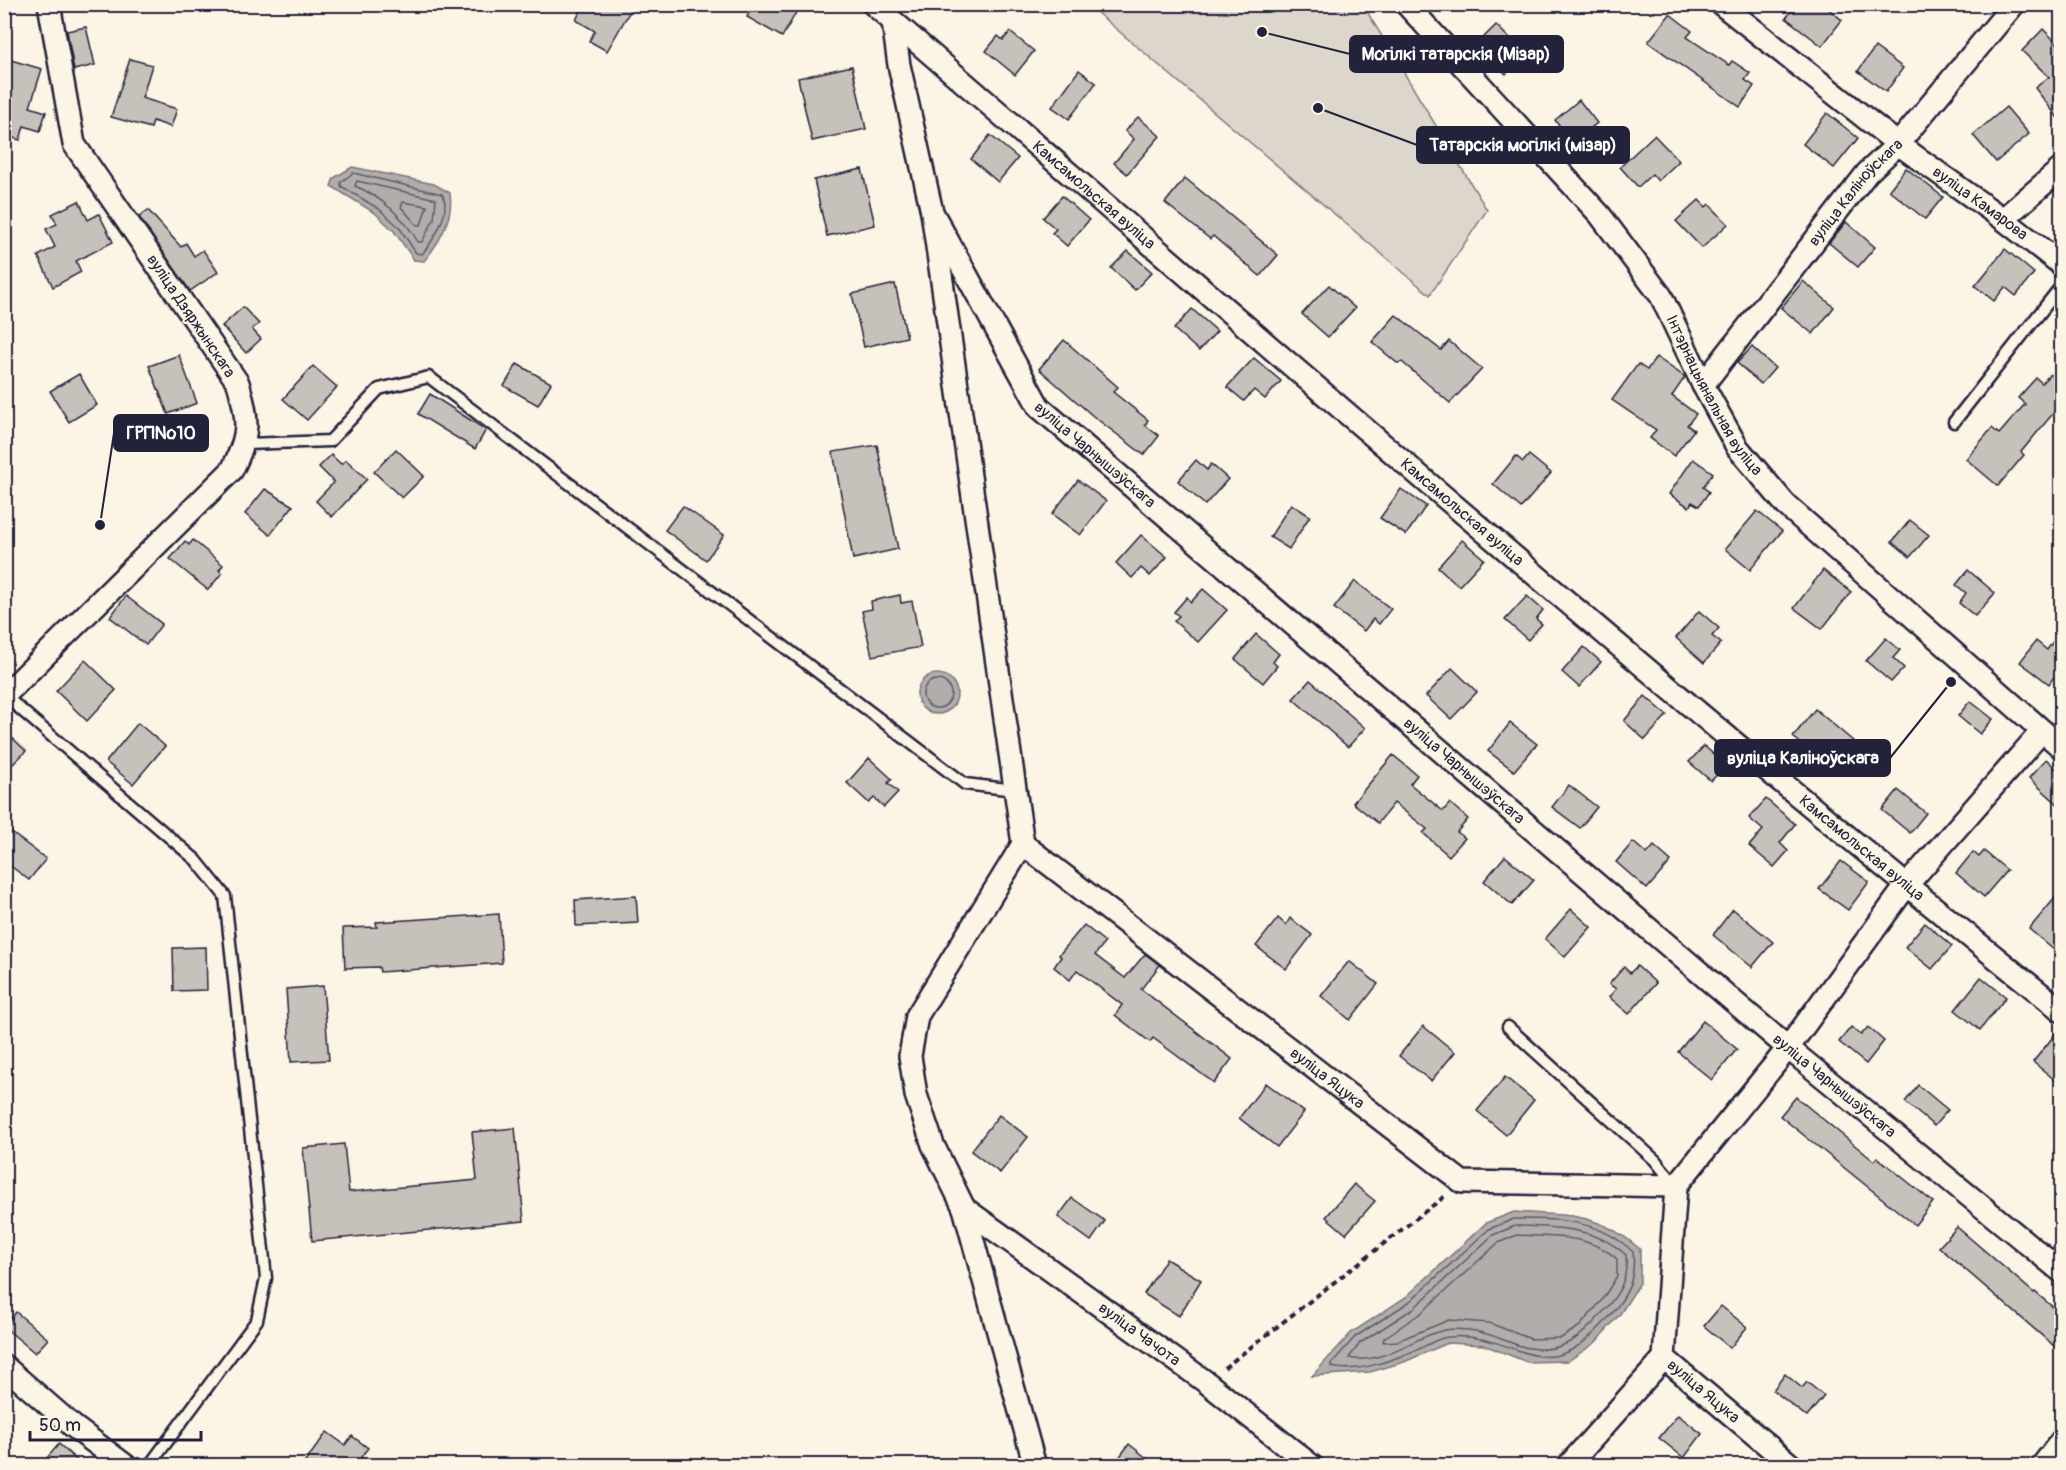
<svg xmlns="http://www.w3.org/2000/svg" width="2066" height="1470" font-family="Pangolin,sans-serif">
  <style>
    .green { fill: #dcd6cc; stroke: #7f7c84; stroke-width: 1.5 }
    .water { fill: #b2adab; stroke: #78757e; stroke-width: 1.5 }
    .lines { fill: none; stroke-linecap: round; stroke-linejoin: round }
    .shore { stroke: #5c5a68; stroke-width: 1.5 }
    .building { fill: #c6c1bb; stroke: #22223b; stroke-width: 1.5 }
    .lane-casing { stroke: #22223b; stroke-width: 15 }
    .street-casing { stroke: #22223b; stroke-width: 26 }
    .path { stroke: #22223b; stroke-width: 4; stroke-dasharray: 6 4.5; stroke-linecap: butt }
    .lane { stroke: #fcf5e5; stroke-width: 10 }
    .street { stroke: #fcf5e5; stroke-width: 21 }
    .labels { text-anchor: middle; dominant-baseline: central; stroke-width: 4.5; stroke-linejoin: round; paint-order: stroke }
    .street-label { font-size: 16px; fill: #22223b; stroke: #fcf5e5 }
    .leader { fill: none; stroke: #22223b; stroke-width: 2 }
    .callout-dot { fill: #22223b; stroke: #fcf5e5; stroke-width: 2 }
    .callout { fill: #22223b; stroke: #22223b; stroke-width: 2 }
    .callout-label { font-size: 18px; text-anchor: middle; font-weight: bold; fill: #fff }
  </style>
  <rect width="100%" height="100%" fill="#fcf5e5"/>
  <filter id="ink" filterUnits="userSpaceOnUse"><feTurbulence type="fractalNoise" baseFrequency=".0167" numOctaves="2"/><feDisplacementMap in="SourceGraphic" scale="12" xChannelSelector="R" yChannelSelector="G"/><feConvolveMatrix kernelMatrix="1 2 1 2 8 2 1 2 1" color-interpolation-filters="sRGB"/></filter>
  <g filter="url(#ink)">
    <!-- green -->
    <polygon class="green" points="1088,5 1363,5 1487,210 1430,295"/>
    <!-- water -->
    <g class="water">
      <path d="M352,167l82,17 16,9c4,25 -11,50 -26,68l-10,-1 -20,-29 -19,-18 -44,-27 3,-8z"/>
      <circle cx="937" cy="694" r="20"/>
      <path d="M1514,1212c54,4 83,-1 126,37v34l-20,31 -25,29 -27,18 -41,1 -43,-17 -36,-2 -44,19 -34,10 -58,4 39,-43 55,-36 80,-74z"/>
    </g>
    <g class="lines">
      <!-- shore -->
      <g class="shore">
        <path d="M353,173l89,21c10,17 -8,46 -20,60l-6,-1 -17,-26 -20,-18 -38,-23v-4z"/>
        <path d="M357,181l79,18 -2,20 -12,23h-4c-13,-24 -38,-46 -63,-56z"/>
        <polygon points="403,202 427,206 421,225 417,225 401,207"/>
        <circle cx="937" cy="694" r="14"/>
        <path d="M1514,1219c45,0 85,0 119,33 3,28 -6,44 -24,65 -67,79 -87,14 -160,20 -10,0 -21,8 -30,12 -24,10 -61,25 -88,18v-3l24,-27 54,-35 80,-73z"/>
        <path d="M1515,1226c40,1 81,1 111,29 2,25 -7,39 -23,57 -20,24 -40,42 -74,36 -22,-4 -37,-16 -61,-18 -7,0 -16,-2 -23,0 -31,6 -63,36 -96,28l11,-15 54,-35 79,-73z"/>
        <path d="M1517,1235c34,2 73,-1 100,24v17l-15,24 -22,26 -19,12 -30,1 -42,-16 -40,-3 -52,21 -14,1 1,-4 37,-25 77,-70z"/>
      </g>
    </g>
    <!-- building -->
    <g class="building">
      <polygon points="584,4 634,4 607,51 589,41 595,31 576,20"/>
      <polygon points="754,4 801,4 782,37 747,17"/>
      <polygon points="1797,4 1822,4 1842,20 1822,46 1786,18"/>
      <polygon points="1670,14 1692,31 1687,37 1729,65 1732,61 1750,73 1745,80 1754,86 1740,107 1648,42"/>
      <polygon points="1496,25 1525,54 1506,74 1476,45"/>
      <polygon points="86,27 95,65 74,70 67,31"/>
      <polygon points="2043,29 2061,47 2061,122 2035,88 2049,77 2022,51"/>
      <polygon points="1010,32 1034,51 1015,75 986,51 998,36 1003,40"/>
      <polygon points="1875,47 1903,68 1886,92 1858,71"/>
      <polygon points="4,58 42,69 30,107 46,112 40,131 24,126 20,140 4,135"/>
      <polygon points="130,59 152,65 142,98 177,109 171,127 153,121 151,128 111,117"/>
      <polygon points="852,66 866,129 812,141 798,78"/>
      <polygon points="1079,70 1096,83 1069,119 1052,107"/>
      <polygon points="1579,100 1597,123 1573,142 1555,120"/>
      <polygon points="2006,107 2029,134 1996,162 1973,135"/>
      <polygon points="1827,113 1858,138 1834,168 1803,144"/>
      <polygon points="1138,117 1160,136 1127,174 1114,163 1134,139 1125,131"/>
      <polygon points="990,135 1018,158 998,182 971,159"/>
      <polygon points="1654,135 1679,161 1658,181 1652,174 1638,187 1620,167"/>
      <polygon points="1906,168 1943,197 1925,219 1889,190"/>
      <polygon points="862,169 875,225 827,236 814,180"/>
      <polygon points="1185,178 1278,255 1260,276 1213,236 1210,239 1165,203"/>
      <polygon points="1062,196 1089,220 1067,246 1052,233 1056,229 1043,218"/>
      <polygon points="1699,200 1706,207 1709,204 1728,224 1702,248 1676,221"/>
      <polygon points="79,201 88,220 99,214 113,242 76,261 81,272 53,287 38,256 55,247 46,229 57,224 52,214"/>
      <polygon points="148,210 181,247 186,243 194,256 203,250 218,272 190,291 139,217"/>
      <polygon points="1846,222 1875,247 1858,267 1829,243"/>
      <polygon points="2005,249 2034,273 2016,296 2005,287 1994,301 1975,286"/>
      <polygon points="1128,251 1152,272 1135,290 1111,268"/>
      <polygon points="1803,281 1834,307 1813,334 1781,308"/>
      <polygon points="895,284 907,337 864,347 852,294"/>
      <polygon points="1329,285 1355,308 1328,337 1302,314"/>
      <polygon points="243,307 259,324 252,329 261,339 246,353 222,326"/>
      <polygon points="1192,309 1217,331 1199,351 1174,329"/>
      <polygon points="1396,315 1441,350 1449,341 1482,369 1450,403 1402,362 1397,363 1372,342"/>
      <polygon points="1064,340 1118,387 1113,392 1148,420 1145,425 1159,436 1144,455 1093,416 1039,369"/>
      <polygon points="1752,347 1775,368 1761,384 1737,363"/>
      <polygon points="179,355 197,403 168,414 149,366"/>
      <polygon points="1656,357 1685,377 1672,396 1696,414 1687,425 1694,430 1674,456 1650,438 1656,430 1612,400 1638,364 1647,370"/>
      <polygon points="1254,358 1281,381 1265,399 1254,390 1244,401 1227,387"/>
      <polygon points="517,364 551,383 538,405 504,386"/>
      <polygon points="313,366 337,387 307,420 283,399"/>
      <polygon points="79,374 97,405 69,422 50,391"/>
      <polygon points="2050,374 2061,384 2061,404 2021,452 2024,455 1998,486 1966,459 1992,428 1999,434 2025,404 2018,398 2036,378 2042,383"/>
      <polygon points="430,394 486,430 475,449 418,414"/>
      <polygon points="877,445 898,549 853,559 833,452"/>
      <polygon points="396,449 424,476 402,498 374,472"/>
      <polygon points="331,455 341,464 346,460 367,479 332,517 316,501 334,482 319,467"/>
      <polygon points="1529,455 1551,473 1521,508 1493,484 1516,456 1523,462"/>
      <polygon points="1693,459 1713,473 1703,487 1709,492 1699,506 1692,502 1689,507 1669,494"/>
      <polygon points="1196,460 1207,470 1211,464 1228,479 1205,505 1178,481"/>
      <polygon points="1078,480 1106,501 1080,535 1052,514"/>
      <polygon points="265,489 293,506 270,535 245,514"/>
      <polygon points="1401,489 1426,506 1406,535 1380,518"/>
      <polygon points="1291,504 1310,516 1289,549 1270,537"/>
      <polygon points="683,506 724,535 706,560 665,530"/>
      <polygon points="1757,511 1782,531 1750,570 1725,549"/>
      <polygon points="1910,520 1929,535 1910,557 1892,542"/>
      <polygon points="1141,535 1167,557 1150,576 1141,568 1132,578 1116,563"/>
      <polygon points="193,540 223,565 219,570 222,573 208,590 170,559 185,541 189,545"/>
      <polygon points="1462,540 1484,559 1459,586 1438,567"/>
      <polygon points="1823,570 1851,592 1822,629 1794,608"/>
      <polygon points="1968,570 1995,593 1975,616 1959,603 1966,593 1956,585"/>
      <polygon points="1355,581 1391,609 1379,624 1373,619 1364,631 1334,608"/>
      <polygon points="1203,589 1227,610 1198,642 1174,621 1179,616 1174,612 1187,597 1191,602"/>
      <polygon points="900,595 901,603 912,601 921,647 872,656 862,611 872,609 871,601"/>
      <polygon points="126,596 162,624 146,645 110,617"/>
      <polygon points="1527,596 1543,610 1536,619 1542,624 1528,640 1505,620"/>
      <polygon points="1699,611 1719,628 1712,636 1721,643 1704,663 1676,638"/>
      <polygon points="2061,630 2061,667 2049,684 2020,662 2036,641 2047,650"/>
      <polygon points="1256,634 1279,654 1273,662 1277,666 1263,683 1235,659"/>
      <polygon points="1886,638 1900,650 1893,658 1904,668 1891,682 1866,661"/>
      <polygon points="1584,647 1601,662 1579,687 1562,672"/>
      <polygon points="85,660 116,690 87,721 56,691"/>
      <polygon points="1452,668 1477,692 1451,719 1426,696"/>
      <polygon points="1310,680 1365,728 1348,747 1293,699"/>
      <polygon points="1645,696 1667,715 1645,740 1624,721"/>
      <polygon points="1970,701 1993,719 1980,734 1958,716"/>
      <polygon points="1815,709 1853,741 1831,768 1793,737"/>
      <polygon points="138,723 165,746 133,784 106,762"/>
      <polygon points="1510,723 1537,744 1514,771 1488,751"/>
      <polygon points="4,730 26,751 4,773"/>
      <polygon points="1704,746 1726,765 1711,781 1689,762"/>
      <polygon points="1393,755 1417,775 1410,784 1443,811 1450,803 1468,819 1457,832 1465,838 1449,856 1423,833 1427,829 1394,803 1378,823 1353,803"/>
      <polygon points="869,758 892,779 888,783 898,792 884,807 874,798 869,803 847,783"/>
      <polygon points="2046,759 2061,773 2061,807 2029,778"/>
      <polygon points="1569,785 1597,807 1580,828 1552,807"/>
      <polygon points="1898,790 1926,813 1910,833 1882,810"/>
      <polygon points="1766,799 1795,824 1780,843 1788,851 1774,867 1749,846 1763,830 1749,818"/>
      <polygon points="4,827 46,859 29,880 4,861"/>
      <polygon points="1633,842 1647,854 1654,846 1671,861 1647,889 1616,862"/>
      <polygon points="1984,851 2007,870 1984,897 1956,873 1973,852 1979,857"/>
      <polygon points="1505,856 1534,880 1512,905 1484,881"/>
      <polygon points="1841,861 1869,882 1848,910 1819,889"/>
      <polygon points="2061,891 2061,956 2029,929"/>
      <polygon points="636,896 638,923 576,926 575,900"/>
      <polygon points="1571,909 1591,927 1565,957 1545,939"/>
      <polygon points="1733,909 1773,942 1752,967 1713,935"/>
      <polygon points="499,914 502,963 380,972 379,967 345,968 343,928 377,927 376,922"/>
      <polygon points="1278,918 1286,925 1290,918 1312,935 1286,969 1256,946"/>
      <polygon points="1925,923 1952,946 1932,969 1905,947"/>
      <polygon points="1084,925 1105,942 1095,955 1125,978 1145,954 1160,965 1141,989 1232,1059 1214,1083 1153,1038 1150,1042 1115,1015 1122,1005 1077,970 1070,980 1054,967 1061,957 1059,955"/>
      <polygon points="206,947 207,990 174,991 173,948"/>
      <polygon points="1349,961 1378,984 1350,1020 1321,996"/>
      <polygon points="1637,966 1656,983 1629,1014 1609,997 1616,989 1609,984 1624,967 1630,973"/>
      <polygon points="1981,977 2006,997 1980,1030 1955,1010"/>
      <polygon points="323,986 329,1060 291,1062 286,989"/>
      <polygon points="1703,1021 1737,1049 1712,1080 1678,1052"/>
      <polygon points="1423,1026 1455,1052 1431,1081 1399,1056"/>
      <polygon points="1851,1027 1861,1035 1868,1027 1884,1041 1866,1064 1839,1042"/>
      <polygon points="2061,1027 2061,1085 2033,1062"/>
      <polygon points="1505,1077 1534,1100 1506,1135 1477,1111"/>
      <polygon points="1266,1083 1304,1112 1277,1147 1239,1118"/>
      <polygon points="1918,1085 1948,1110 1934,1126 1905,1102"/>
      <polygon points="1796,1097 1874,1161 1877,1157 1933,1202 1915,1225 1780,1116"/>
      <polygon points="999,1115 1028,1137 1000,1173 971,1151"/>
      <polygon points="515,1128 524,1221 312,1241 303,1148 344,1144 349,1192 477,1180 472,1132"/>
      <polygon points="1354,1184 1375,1201 1346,1234 1326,1217"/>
      <polygon points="1072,1198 1105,1221 1091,1241 1058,1217"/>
      <polygon points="1957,1227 2034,1293 2035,1292 2061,1314 2061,1352 1939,1247"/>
      <polygon points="1166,1259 1201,1280 1179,1316 1144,1294"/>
      <polygon points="1721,1306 1747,1327 1730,1348 1704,1326"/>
      <polygon points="16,1312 48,1339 35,1353 4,1327"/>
      <polygon points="1785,1374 1802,1388 1807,1382 1824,1396 1807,1417 1773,1390"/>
      <polygon points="1678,1415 1702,1434 1684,1458 1659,1438"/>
      <polygon points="327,1432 345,1445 352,1436 368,1448 361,1457 373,1466 302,1466"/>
      <polygon points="59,1444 83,1466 40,1466"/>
      <polygon points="1129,1444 1157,1466 1113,1466"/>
    </g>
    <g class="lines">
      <defs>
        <g id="lane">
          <polyline points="1954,422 2062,285"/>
          <polyline points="245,444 330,441 379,389 429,377 965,784 1015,790"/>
          <polyline points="5,696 196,860 225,896 266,1278 257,1320 149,1466"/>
          <polyline points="1508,1027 1655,1160 1676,1186"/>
        </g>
        <g id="street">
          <path id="s1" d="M873,4c393,339 783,682 1189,1007"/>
          <path id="s2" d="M1406,4l194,211 61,81 42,89 34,62 49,58 276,243"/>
          <path id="s3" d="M1721,4l177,140 105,75 59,46"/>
          <polyline points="893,22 899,65 932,212 1023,844"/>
          <path id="s4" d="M932,212l107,195 749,641 274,224"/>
          <polyline points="2003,219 2062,168"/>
          <path id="s5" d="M1703,385l164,-212 31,-29 116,-140"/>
          <path d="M4,696l228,-226c18,-36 17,-49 6,-87l-164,-239 -25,-140"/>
          <path id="s6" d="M1023,844l439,338 214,4 112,-138 118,-162 136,-155"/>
          <polyline points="1023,844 917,1016 910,1056 916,1095 933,1145 964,1208 1035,1466"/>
          <path id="s7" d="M1676,1186l-12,172 128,108"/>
          <path id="s8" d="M964,1208l242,174 106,84"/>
          <polyline points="4,1366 74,1427 126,1466"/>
          <polyline points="1568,1466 1664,1358"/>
          <polyline points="2042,1466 2062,1440"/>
        </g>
      </defs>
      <!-- lane casing -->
      <use href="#lane" class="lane-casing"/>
      <!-- street casing -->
      <use href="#street" class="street-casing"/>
      <!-- path -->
      <polyline class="path" points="1224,1368 1445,1196"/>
      <!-- lane -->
      <use href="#lane" class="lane"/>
      <!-- street -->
      <use href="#street" class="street"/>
    </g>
  </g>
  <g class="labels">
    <!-- street labels -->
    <g class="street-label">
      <text stroke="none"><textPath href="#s5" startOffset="246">вуліца Каліноўскага</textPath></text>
      <text stroke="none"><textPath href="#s1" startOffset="292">Камсамольская вуліца</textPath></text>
      <text stroke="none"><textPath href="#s3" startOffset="327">вуліца Камарова</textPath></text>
      <text transform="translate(191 316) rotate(56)">вуліца Дзяржынскага</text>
      <text stroke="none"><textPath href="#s2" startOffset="501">Інтэрнацыянальная вуліца</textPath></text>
      <text stroke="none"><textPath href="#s4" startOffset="296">вуліца Чарнышэўскага</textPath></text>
      <text stroke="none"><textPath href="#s1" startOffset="778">Камсамольская вуліца</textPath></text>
      <text stroke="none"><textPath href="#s4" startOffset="782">вуліца Чарнышэўскага</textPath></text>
      <text stroke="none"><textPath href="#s1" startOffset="1300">Камсамольская вуліца</textPath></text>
      <text stroke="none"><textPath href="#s6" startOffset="384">вуліца Яцука</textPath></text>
      <text stroke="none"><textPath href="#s4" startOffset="1268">вуліца Чарнышэўскага</textPath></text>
      <text stroke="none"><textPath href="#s8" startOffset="216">вуліца Чачота</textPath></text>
      <text stroke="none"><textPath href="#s7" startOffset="224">вуліца Яцука</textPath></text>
    </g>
  </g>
  <!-- callouts -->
  <path class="leader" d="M1262 32L1350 54M1318 108L1417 145M100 525L114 433M1951 682L1890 758"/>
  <g class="callout-dot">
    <circle cx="1262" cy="32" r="6"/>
    <circle cx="1318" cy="108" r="6"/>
    <circle cx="100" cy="525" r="6"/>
    <circle cx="1951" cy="682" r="6"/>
  </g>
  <g class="callout">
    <rect x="1350" y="36" width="213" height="36" rx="6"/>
    <rect x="1417" y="127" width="212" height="36" rx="6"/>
    <rect x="114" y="415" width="94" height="36" rx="6"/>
    <rect x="1715" y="740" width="175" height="36" rx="6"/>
  </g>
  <g class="callout-label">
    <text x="1456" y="60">Могілкі татарскія (Мізар)</text>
    <text x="1523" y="151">Татарскія могілкі (мізар)</text>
    <text x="161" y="439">ГРП№10</text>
    <text x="1803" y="764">вуліца Каліноўскага</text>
  </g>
  <!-- margin -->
  <rect width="2066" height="1470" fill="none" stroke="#fcf5e5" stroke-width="24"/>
  <rect x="12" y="12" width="2042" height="1446" fill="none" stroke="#22223b" stroke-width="2" filter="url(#ink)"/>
  <!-- scale -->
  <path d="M30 1431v9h171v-9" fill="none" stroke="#22223b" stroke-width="3"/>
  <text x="39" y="1431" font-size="18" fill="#22223b" stroke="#fcf5e5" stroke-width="4.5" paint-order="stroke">50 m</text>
</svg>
